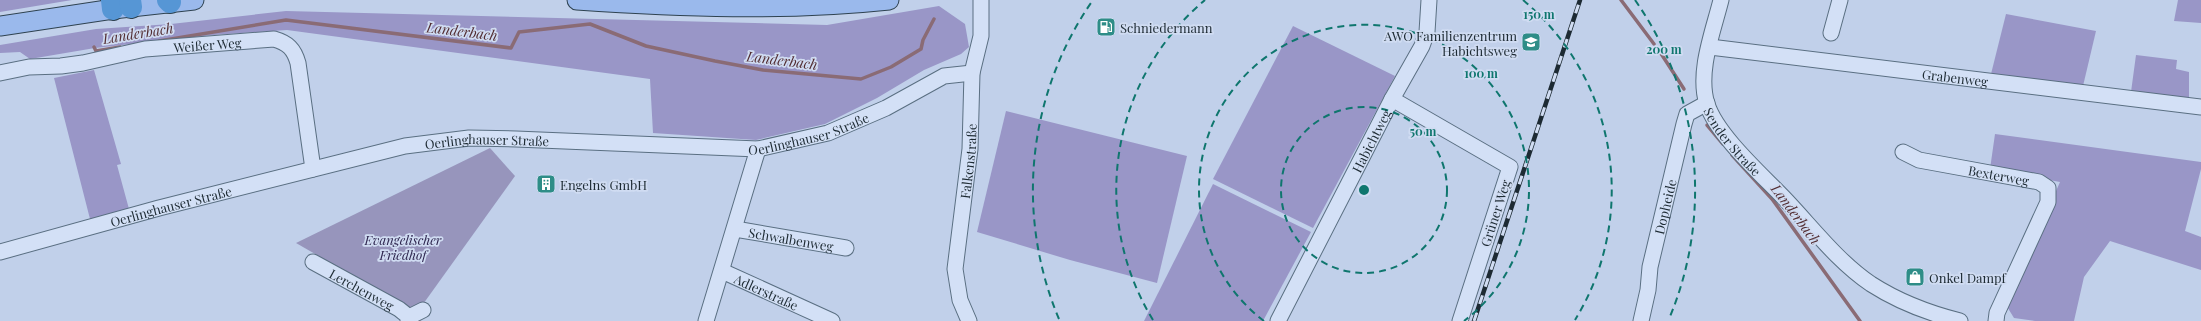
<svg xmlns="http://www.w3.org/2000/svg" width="2201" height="321" font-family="'Playfair Display',serif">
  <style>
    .green { fill: #9996c7 }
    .cemetery { fill: #9795bc }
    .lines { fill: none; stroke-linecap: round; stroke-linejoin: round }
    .stream { stroke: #8a6b75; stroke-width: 3.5 }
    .minor-casing { stroke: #5a6f82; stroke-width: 17 }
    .major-casing { stroke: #2e4250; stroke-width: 21 }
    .highway-casing { stroke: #2e4250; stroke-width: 24 }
    .minor { stroke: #d3e0f6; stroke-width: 15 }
    .major { stroke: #9ab9ec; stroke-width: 19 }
    .highway { stroke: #5696d5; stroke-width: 22 }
    .rail-casing { stroke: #1d2a33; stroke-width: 4.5 }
    .rail { stroke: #d0dcf2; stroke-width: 3; stroke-dasharray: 9; stroke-linecap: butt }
    .ring { fill: none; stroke: #0f766e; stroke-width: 2; stroke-dasharray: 7 5 }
    .labels { text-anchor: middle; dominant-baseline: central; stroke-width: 3.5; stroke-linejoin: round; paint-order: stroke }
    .poi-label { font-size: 13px; fill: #1d2a33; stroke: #d0dcf2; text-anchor: start }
    .street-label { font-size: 13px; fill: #1d2a33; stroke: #d0dcf2 }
    .park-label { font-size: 13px; font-style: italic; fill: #2d254e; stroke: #d0dcf2 }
    .water-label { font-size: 14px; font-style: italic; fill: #522d32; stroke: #d0dcf2 }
    .centre { fill: #0f766e; stroke: #d0dcf2; stroke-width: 2 }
    .ring-label { font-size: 12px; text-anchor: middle; font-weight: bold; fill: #0f766e; stroke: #d0dcf2; stroke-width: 3.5; stroke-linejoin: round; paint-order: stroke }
  </style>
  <rect width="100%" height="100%" fill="#c1d0ea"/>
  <!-- green -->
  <g class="green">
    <polygon points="0,0 72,0 0,12"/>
    <polygon points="2178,0 2201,0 2201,23 2174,21"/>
    <polygon points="939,6 965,24 969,47 961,54 924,70 877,98 825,124 756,140 653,133 650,79 287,30 213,35 95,48 30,59 20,52 0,53 0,45 96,29 171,24 286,11 827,25"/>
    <polygon points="2006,14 2096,31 2083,86 1991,74"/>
    <polygon points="1293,26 1395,76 1313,228 1213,179"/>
    <polygon points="2136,55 2177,60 2176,69 2189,72 2189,99 2131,92"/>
    <polygon points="94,70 121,164 117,165 129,209 90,219 54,78"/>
    <polygon points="1006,111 1187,156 1157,283 1070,260 977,232"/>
    <polygon points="1995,134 2201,162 2201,169 2185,231 2201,237 2201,270 2110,241 2084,277 2074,321 2035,321 2014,318 2006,305 2060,182 1990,169"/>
    <polygon points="1213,184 1311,232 1263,321 1144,321"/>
  </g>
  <!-- cemetery -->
  <polygon class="cemetery" points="490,148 515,176 421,307 411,309 296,243"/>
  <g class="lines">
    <!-- stream -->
    <g class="stream">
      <polyline points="1621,0 1654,44"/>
      <polyline points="159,41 286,20 511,48 519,32 590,24 646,46 715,61 763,70 861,79 891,67 921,49 923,40 934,19"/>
      <polyline points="94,47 96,51 120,47"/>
      <polyline points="1660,52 1684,89"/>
      <polyline points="1707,125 1723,144"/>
      <polyline points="1732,155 1772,199 1860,321"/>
    </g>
    <defs>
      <g id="minor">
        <path id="s1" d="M1721,0c-8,32 -24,72 -14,104 10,31 53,69 76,93 28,29 54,64 88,87 28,18 57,29 89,37"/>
        <polyline points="1831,33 1840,0"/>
        <path id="s2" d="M1710,47l491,60"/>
        <path id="s3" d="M0,73l29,-6 32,-1 22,-3 62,-14 129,-10c14,4 20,10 24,24l15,106"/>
        <polyline points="1392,99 1510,167 1460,321"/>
        <path id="s4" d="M1903,152l16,8 120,22 9,6v14l-51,111 -1,8"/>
        <path id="s5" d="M735,229l111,19"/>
        <path id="s6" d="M0,252l159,-44 246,-62 64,-8 47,1 242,10 70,-16 58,-25 58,-32 28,-3"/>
        <path id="s7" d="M313,262l86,47 10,8 -1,4"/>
        <path id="s8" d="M722,271l110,50"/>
        <polyline points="409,317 423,310"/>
        <polyline points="706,321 758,149"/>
        <path id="s9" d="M969,321l-9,-21 -5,-31 15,-120 2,-76 9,-37v-36"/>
        <path id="s10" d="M1278,321l114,-222 30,-53 5,-14 2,-32"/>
        <path id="s11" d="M1641,321l7,-31 2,-23 34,-143 3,-10 20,-11"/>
      </g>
      <g id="major">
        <path d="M577,0c103,7 209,11 312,0"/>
        <polyline points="0,26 113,9 194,0"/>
      </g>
      <g id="highway">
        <polyline points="112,0 113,9"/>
        <polyline points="130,0 131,7"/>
        <polyline points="168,0 170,2"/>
      </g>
    </defs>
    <!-- minor casing -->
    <use href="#minor" class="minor-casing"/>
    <!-- major casing -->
    <use href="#major" class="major-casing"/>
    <!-- highway casing -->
    <use href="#highway" class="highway-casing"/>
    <!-- minor -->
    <use href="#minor" class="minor"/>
    <!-- major -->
    <use href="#major" class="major"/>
    <!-- highway -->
    <use href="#highway" class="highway"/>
    <defs>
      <polyline id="rail" points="1474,321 1580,0"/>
    </defs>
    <!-- rail casing -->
    <use href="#rail" class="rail-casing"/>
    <!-- rail -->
    <use href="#rail" class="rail"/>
  </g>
  <!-- distance rings -->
  <g class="ring">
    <circle cx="1364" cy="190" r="83"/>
    <path d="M1264 321A165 165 0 1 1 1464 321"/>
    <path d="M1153 320A248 248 0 0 1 1205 0M1523 0A248 248 0 0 1 1575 320"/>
    <path d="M1059 319A331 331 0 0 1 1093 0M1635 0A331 331 0 0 1 1669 319"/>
  </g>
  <!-- icons -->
  <defs>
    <symbol id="fuel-square" viewBox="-11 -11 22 22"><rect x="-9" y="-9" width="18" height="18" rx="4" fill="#2e8d87" stroke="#d0dcf2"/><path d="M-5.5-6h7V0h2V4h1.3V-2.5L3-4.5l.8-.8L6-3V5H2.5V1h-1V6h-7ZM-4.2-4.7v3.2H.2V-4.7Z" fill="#fff"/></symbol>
    <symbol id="school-square" viewBox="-11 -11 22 22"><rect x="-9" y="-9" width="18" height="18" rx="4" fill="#2e8d87" stroke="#d0dcf2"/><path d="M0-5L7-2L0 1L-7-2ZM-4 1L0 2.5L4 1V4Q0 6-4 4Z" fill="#fff"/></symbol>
    <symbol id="building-square" viewBox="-11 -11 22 22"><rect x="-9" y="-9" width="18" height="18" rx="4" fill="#2e8d87" stroke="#d0dcf2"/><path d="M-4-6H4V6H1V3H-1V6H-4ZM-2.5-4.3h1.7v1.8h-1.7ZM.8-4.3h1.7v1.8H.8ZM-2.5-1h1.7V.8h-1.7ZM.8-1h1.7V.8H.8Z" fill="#fff"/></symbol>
    <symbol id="shop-square" viewBox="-11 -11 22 22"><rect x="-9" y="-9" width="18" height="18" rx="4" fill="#2e8d87" stroke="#d0dcf2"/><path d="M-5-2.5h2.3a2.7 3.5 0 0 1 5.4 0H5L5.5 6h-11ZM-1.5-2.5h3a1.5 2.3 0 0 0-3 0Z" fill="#fff"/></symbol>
  </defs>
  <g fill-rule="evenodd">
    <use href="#fuel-square" x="1095" y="16" width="22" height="22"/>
    <use href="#school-square" x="1520" y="31" width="22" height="22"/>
    <use href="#building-square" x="535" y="173" width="22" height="22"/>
    <use href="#shop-square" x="1904" y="266" width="22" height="22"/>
  </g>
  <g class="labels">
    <!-- poi labels -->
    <g class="poi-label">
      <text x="1120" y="27">Schniedermann</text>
      <text x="1517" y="35" text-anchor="end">AWO Familienzentrum<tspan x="1517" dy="15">Habichtsweg</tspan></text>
      <text x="560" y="184">Engelns GmbH</text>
      <text x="1929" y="277">Onkel Dampf</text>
    </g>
    <!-- street labels -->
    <g class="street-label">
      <text stroke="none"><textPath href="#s3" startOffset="210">Weißer Weg</textPath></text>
      <text stroke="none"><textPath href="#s2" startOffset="247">Grabenweg</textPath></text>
      <text stroke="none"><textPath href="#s6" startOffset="825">Oerlinghauser Straße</textPath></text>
      <text stroke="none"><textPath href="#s1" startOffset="152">Sender Straße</textPath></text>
      <text stroke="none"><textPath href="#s10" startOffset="203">Habichtweg</textPath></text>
      <text stroke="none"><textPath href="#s6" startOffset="501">Oerlinghauser Straße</textPath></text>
      <text stroke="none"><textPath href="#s9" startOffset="163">Falkenstraße</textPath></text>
      <text stroke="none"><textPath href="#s4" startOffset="99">Bexterweg</textPath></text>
      <text stroke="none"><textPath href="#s6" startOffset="177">Oerlinghauser Straße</textPath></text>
      <text stroke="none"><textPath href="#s11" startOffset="117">Dopheide</textPath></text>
      <text transform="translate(1495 213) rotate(-72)">Grüner Weg</text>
      <text stroke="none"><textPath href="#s5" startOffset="57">Schwalbenweg</textPath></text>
      <text stroke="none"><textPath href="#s7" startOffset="56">Lerchenweg</textPath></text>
      <text stroke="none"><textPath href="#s8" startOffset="49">Adlerstraße</textPath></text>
    </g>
    <!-- park labels -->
    <g class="park-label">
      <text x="403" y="239">Evangelischer<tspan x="403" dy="15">Friedhof</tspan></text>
    </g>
    <!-- water labels -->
    <g class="water-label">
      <text transform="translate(462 31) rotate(7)">Landerbach</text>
      <text transform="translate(138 33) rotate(-9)">Landerbach</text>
      <text transform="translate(782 60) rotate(7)">Landerbach</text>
      <text transform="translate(1796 214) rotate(53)">Landerbach</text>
    </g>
  </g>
  <circle cx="1364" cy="190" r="6" class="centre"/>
  <g class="ring-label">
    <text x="1539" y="19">150 m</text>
    <text x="1664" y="54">200 m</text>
    <text x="1481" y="78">100 m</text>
    <text x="1423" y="136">50 m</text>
  </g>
</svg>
